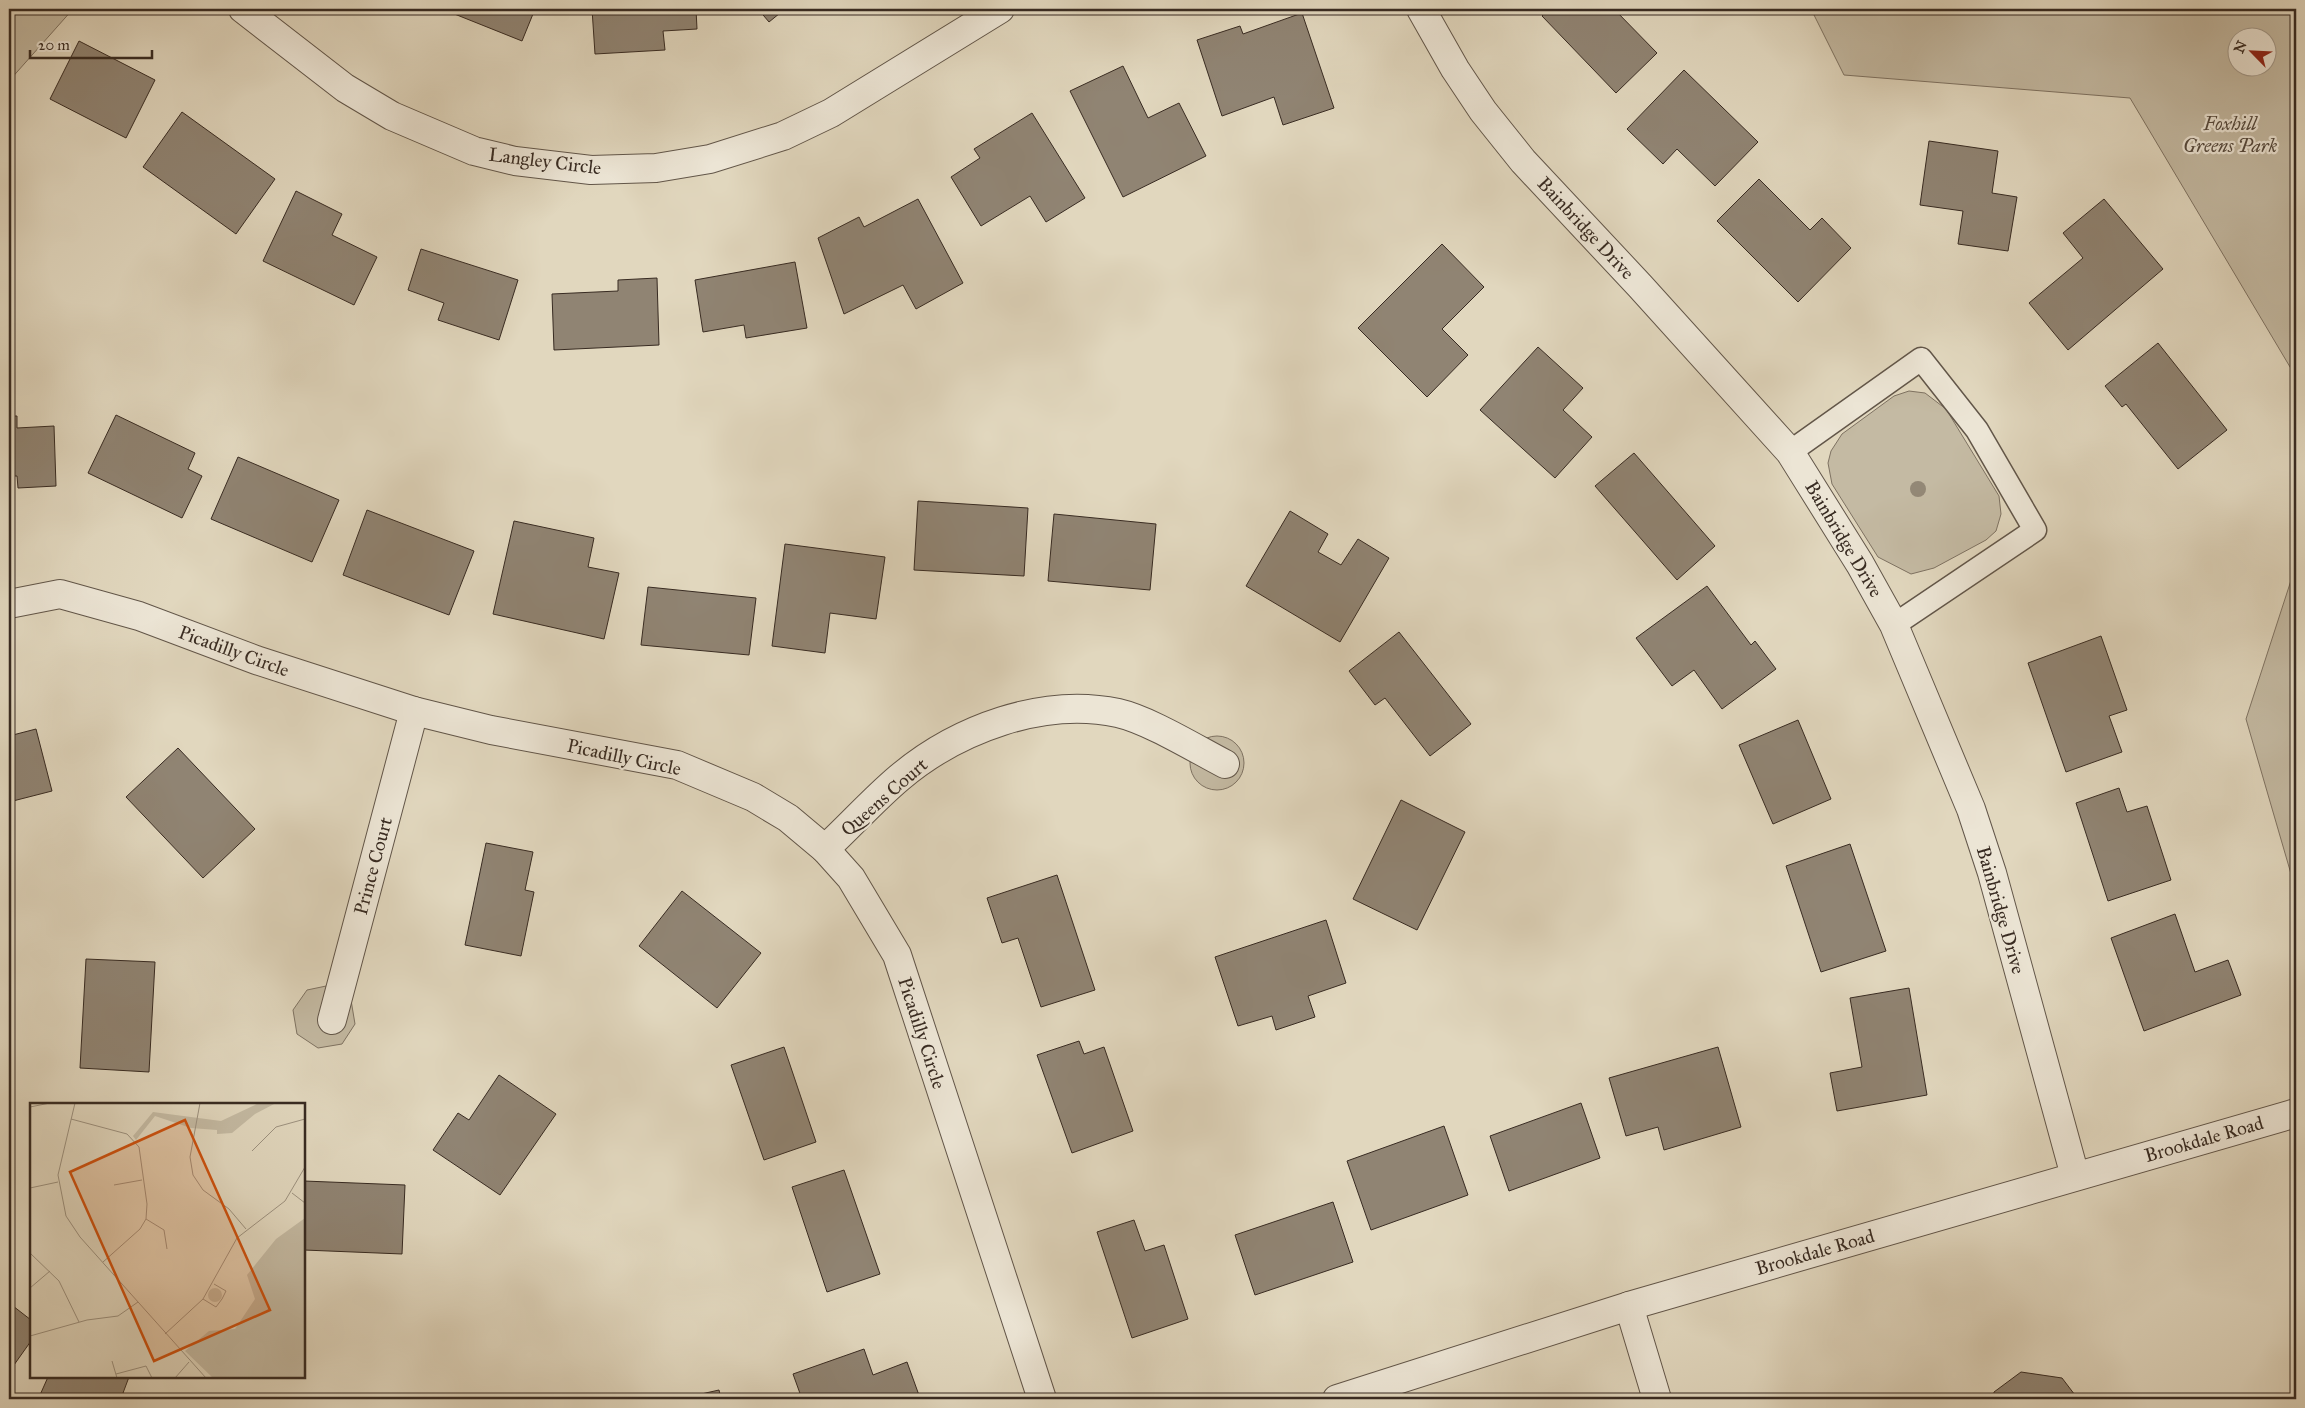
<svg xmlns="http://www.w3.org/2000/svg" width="2305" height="1408" font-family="'IM FELL Great Primer',serif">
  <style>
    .green { fill: #c4baa3; stroke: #7e7262; fill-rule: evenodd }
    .building { fill: #908473; stroke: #382b22 }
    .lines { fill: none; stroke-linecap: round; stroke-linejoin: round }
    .lane-casing { stroke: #625649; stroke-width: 25 }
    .street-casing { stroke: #625649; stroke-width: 30 }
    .lane { stroke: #ece5d5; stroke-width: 22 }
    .street { stroke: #ece5d5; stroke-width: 28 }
    .tree { fill: #938876 }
    .labels { text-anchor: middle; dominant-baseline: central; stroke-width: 4.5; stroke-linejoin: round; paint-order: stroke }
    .park-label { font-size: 19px; font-style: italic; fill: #54483c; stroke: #ece5d5 }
    .street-label { font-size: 19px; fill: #382b22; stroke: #ece5d5 }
    .inset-road { fill: none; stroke: #9d9280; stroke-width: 1 }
    .view { fill: #ce520f; fill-opacity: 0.15; stroke: #ce520f; stroke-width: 2.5 }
    .inset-edge { fill: none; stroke: #382b22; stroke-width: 2.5 }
  </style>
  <rect width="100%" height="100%" fill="#e1d7be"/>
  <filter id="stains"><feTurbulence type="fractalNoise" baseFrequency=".004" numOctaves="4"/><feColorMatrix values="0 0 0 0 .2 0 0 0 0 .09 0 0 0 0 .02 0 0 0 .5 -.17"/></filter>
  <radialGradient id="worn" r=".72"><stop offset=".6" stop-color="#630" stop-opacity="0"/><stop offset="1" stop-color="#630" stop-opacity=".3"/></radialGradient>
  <!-- green -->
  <g class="green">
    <polygon points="9,9 73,9 9,81"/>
    <path d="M1811,9h485v368l-166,-279 -286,-23zM2238,38h30v30h-30z"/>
    <polygon points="1909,391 1925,393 1946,409 1999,496 2001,514 1996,531 1986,540 1934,568 1911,574 1878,557 1832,484 1828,463 1831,451 1842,434 1894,396"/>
    <polygon points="2296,565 2296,891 2246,719"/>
    <circle cx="1217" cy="763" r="27"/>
    <polygon points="331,985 351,1000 355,1024 342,1044 318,1048 297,1034 293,1010 307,990"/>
  </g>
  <!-- building -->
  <g class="building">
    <polygon points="442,9 535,9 522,41"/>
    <polygon points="592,9 696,9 697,29 663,31 665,50 595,54"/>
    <polygon points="758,9 785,9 769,22"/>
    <polygon points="1549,9 1614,9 1657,53 1616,93 1542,16"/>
    <polygon points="1302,13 1334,108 1283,125 1274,97 1222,116 1197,40 1240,26 1243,34"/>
    <polygon points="79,41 155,80 126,138 50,99"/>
    <polygon points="1123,66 1148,118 1179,103 1206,156 1123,197 1070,91"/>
    <polygon points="1684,70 1758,142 1715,186 1677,149 1663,164 1627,129"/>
    <polygon points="182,112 275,179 236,234 143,167"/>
    <polygon points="1032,113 1085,198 1046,222 1030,196 981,226 951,177 980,158 974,149"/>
    <polygon points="1929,141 1998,151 1992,193 2017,197 2008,251 1958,244 1963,211 1920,205"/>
    <polygon points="1759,179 1810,230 1822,218 1851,248 1798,302 1717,221"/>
    <polygon points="296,191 342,214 332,235 377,257 354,305 263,261"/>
    <polygon points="918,199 963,283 916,309 903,285 844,314 818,238 859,217 864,227"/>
    <polygon points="2104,199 2163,269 2068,350 2029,303 2083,258 2063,233"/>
    <polygon points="1442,244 1484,287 1442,329 1468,355 1427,397 1358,328"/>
    <polygon points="421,249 518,280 499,340 438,320 444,303 408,290"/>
    <polygon points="795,262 807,328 746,338 744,325 703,332 695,280"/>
    <polygon points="657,278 659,345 554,350 552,294 618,291 618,280"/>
    <polygon points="2158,343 2227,430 2178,469 2126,404 2122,407 2105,386"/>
    <polygon points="1538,347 1583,388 1563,410 1592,437 1555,478 1480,410"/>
    <polygon points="116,415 195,453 188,469 202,476 182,518 88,473"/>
    <polygon points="9,416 17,416 17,428 54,426 56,486 18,488 17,476 9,476"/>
    <polygon points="1634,453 1715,546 1677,580 1595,486"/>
    <polygon points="238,457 339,500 312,562 211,519"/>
    <polygon points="918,501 1028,508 1024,576 914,570"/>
    <polygon points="367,510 474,551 449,615 343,575"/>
    <polygon points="1290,511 1328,534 1318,552 1341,565 1358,539 1389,558 1340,642 1246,586"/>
    <polygon points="1054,514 1156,524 1150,590 1048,581"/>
    <polygon points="514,521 594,538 588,567 619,573 604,639 493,614"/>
    <polygon points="785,544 885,557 876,619 830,613 825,653 772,646"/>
    <polygon points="1707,586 1751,645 1755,641 1776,669 1722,709 1694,670 1672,686 1636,638"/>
    <polygon points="648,587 756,598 749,655 641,645"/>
    <polygon points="1399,632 1471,724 1430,756 1385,698 1375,705 1349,671"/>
    <polygon points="2101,636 2127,710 2109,716 2122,752 2066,772 2028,663"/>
    <polygon points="1798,720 1831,799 1773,824 1739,745"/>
    <polygon points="36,729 52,791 9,802 9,736"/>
    <polygon points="178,748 255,829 203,878 126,797"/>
    <polygon points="2119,788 2127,812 2147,806 2171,880 2108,901 2076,803"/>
    <polygon points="1401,800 1465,832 1417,930 1353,899"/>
    <polygon points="486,843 533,852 525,890 534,892 521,956 465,945"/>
    <polygon points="1850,844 1886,951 1821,972 1786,866"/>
    <polygon points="1057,875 1095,990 1041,1007 1018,938 1002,943 987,898"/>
    <polygon points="682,891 761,953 717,1008 639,946"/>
    <polygon points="2175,914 2195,972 2228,960 2241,995 2144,1031 2111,938"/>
    <polygon points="1326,920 1346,983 1308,996 1315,1017 1276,1030 1272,1016 1238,1026 1215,957"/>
    <polygon points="86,959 155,962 149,1072 80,1068"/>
    <polygon points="1909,988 1927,1095 1837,1111 1830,1073 1862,1067 1850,998"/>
    <polygon points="1079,1041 1084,1054 1104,1047 1133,1131 1072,1153 1037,1055"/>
    <polygon points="784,1047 816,1142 764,1160 731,1065"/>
    <polygon points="1718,1047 1741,1127 1664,1150 1658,1127 1626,1136 1609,1078"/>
    <polygon points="499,1075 556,1114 500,1195 433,1150 458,1113 469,1120"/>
    <polygon points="1581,1103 1600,1158 1509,1191 1490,1136"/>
    <polygon points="1444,1126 1468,1195 1371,1230 1347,1161"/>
    <polygon points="844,1170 880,1274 827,1292 792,1187"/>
    <polygon points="304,1181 405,1185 402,1254 304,1250"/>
    <polygon points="1333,1202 1353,1262 1255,1295 1235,1235"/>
    <polygon points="1134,1220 1145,1251 1164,1245 1188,1319 1132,1338 1097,1232"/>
    <polygon points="13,1306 31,1320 31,1341 9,1372 9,1312"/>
    <polygon points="864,1349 873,1375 907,1362 920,1398 802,1399 793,1374"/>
    <polygon points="2021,1372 2062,1378 2078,1399 1993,1399 1994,1392"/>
    <polygon points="48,1377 129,1377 123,1393 139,1399 51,1399 40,1395"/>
    <polygon points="719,1390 721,1399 679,1399"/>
  </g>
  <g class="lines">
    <defs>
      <polyline id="lane" points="1790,452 1921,359 1977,430 2035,530 1894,625"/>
      <g id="street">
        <polyline points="243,9 345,88 392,116 474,151 515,161 591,170 656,168 710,159 783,136 831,113 1000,9"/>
        <polyline points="1421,9 1455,69 1483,111 1523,161 1640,286 1790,452 1860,564 1894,625 1971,809 1992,873 2075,1176"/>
        <polyline points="9,604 60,594 139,616 256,660 414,711 491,730 677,765 753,797 788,818 825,849 851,878 897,955 1042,1399"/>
        <path d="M825,849c25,-23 48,-49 74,-71 58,-49 144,-81 219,-65 31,7 78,36 107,51"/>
        <polyline points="332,1020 414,711"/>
        <polyline points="1629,1306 1657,1399"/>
        <polyline points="1337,1399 1629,1306 2296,1113"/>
      </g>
    </defs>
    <!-- lane casing -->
    <use href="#lane" class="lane-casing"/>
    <!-- street casing -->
    <use href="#street" class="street-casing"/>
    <!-- lane -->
    <use href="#lane" class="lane"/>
    <!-- street -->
    <use href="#street" class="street"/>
  </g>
  <!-- trees -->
  <circle class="tree" cx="1918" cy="489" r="8"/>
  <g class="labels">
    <!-- park labels -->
    <g class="park-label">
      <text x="2230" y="123">Foxhill<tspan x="2230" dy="22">Greens Park</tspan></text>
    </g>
    <!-- street labels -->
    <g class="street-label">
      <text transform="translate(545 161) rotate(7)">Langley Circle</text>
      <text transform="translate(1586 228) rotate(47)">Bainbridge Drive</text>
      <text transform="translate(1844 539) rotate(59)">Bainbridge Drive</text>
      <text transform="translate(234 651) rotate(20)">Picadilly Circle</text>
      <text transform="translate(624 757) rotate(12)">Picadilly Circle</text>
      <text transform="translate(884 797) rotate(-41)">Queens Court</text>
      <text transform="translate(373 866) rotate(-75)">Prince Court</text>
      <text transform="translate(2001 910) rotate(74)">Bainbridge Drive</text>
      <text transform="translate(922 1033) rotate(72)">Picadilly Circle</text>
      <text transform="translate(2204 1139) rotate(-16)">Brookdale Road</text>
      <text transform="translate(1815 1252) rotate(-16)">Brookdale Road</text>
    </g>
  </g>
  <!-- overview -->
  <g transform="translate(30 1103)">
    <rect width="275" height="275" fill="#e1d7be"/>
    <path d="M229,0h17l-21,11 -23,19 -15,1v-4l-26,-2 -36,-12 -19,24 -3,-4 20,-24 68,9zM275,115v160h-92l-28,-27 24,-20 26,-2 20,-30 -8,-24 29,-36zM178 192a7 7 0 1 1 14 0a7 7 0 1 1-14 0Z" fill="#c4baa3"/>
    <path class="inset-road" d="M45,0l-17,72 8,41 14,21 126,141M170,0l-10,54 3,18 10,15 26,19 17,20M0,4l20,-4M41,16l56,15 12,13 8,57 -1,15 -6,10 -37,33M222,48l24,-24 29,-8M84,82l28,-5M0,85l28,-6M262,90l13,10M116,116l18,11 3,19M0,150l29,28 20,41M0,185l20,-17M173,196l13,8 6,-8 4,-8 -12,-7M135,231l38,-35 34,-61 48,-37 20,-34M0,233l57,-16 31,-4 20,-14M82,258l5,17M86,271l30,-8 6,12M145,275l14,-16"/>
    <path class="view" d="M155,17l85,190 -116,51 -84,-189z"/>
    <rect width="275" height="275" class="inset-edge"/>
  </g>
  <!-- margin -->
  <rect width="2305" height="1408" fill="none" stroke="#e1d7be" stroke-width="30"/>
  <rect x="10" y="10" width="2285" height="1388" fill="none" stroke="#382b22" stroke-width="2.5"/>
  <rect x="15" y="15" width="2275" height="1378" fill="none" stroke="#382b22"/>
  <!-- north arrow -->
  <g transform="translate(2252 52) rotate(294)"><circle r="24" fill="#ece5d5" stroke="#a49b8d"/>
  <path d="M0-4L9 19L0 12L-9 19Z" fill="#8f2418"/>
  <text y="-8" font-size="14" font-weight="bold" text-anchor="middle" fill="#382b22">N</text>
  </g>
  <!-- scale -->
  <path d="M30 50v8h122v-8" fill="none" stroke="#382b22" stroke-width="2.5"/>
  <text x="38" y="50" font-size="15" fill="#382b22" stroke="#ece5d5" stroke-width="4" paint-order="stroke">20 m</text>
  <rect width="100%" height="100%" filter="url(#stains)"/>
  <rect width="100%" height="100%" fill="url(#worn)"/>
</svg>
